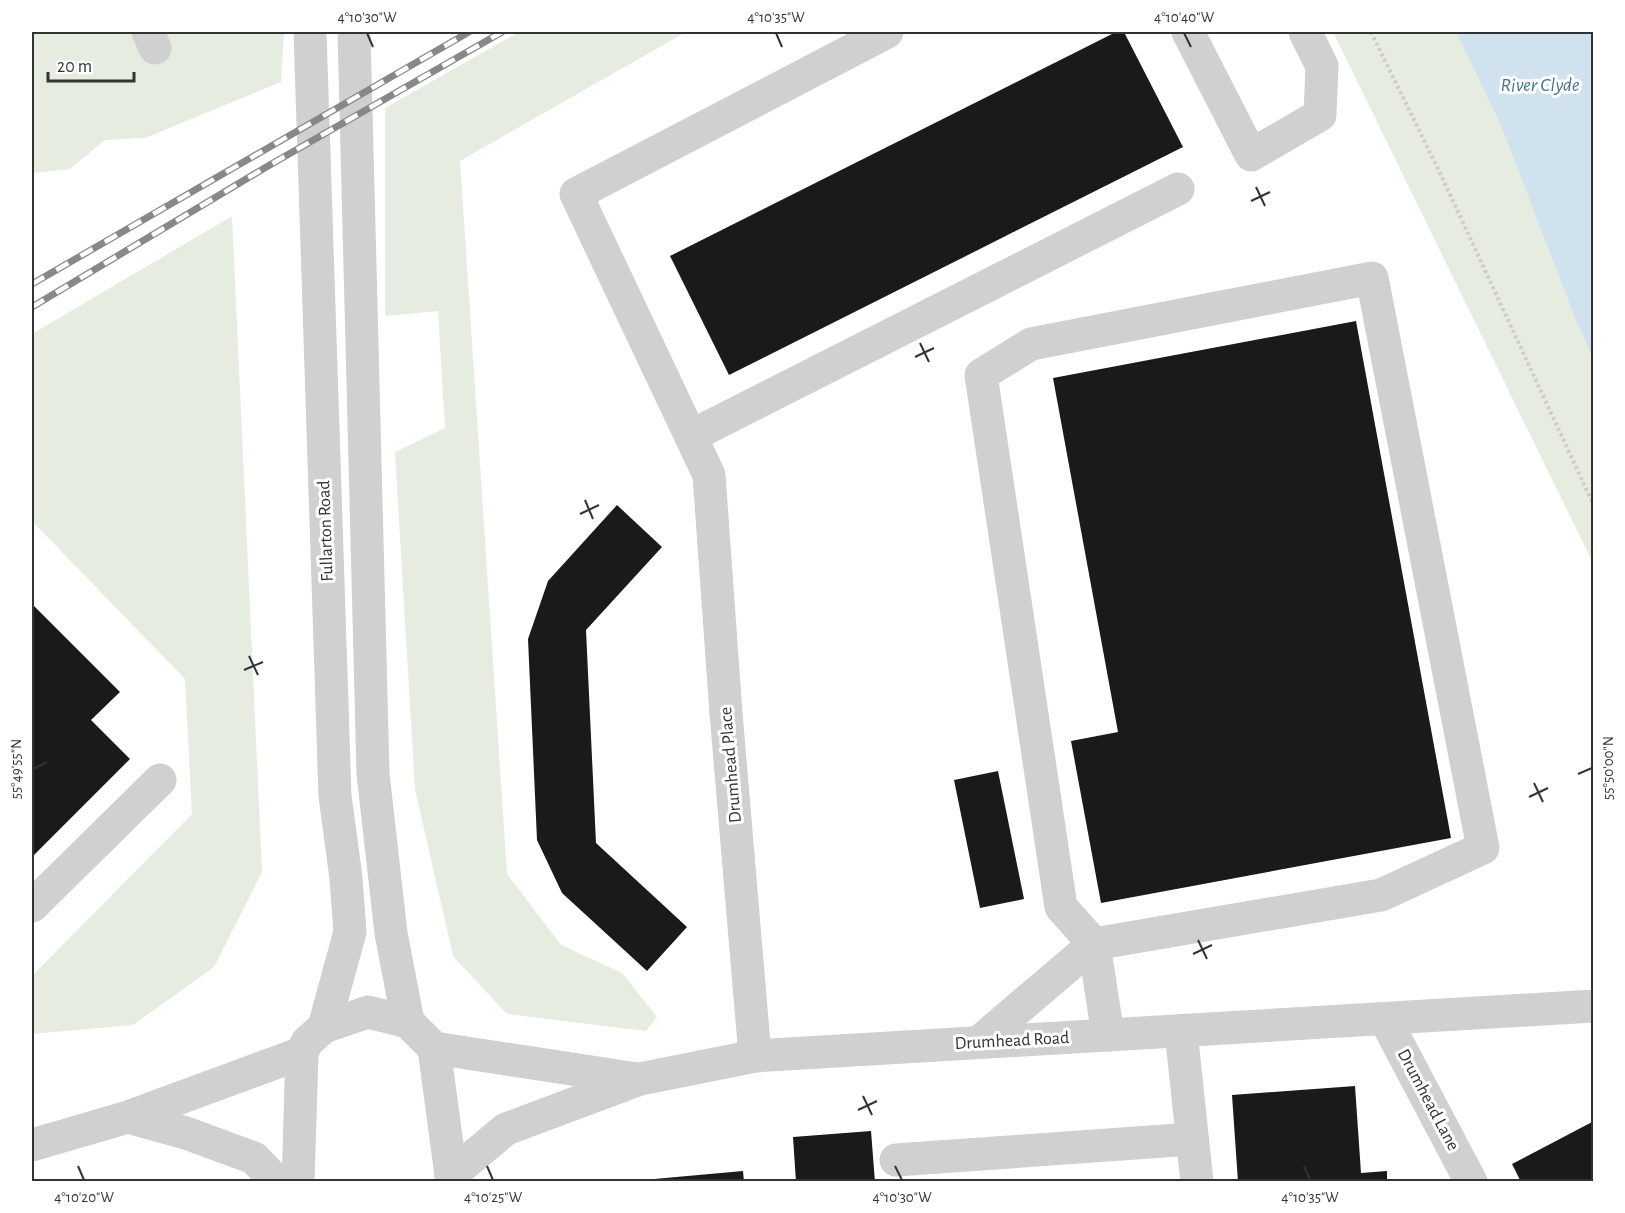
<svg xmlns="http://www.w3.org/2000/svg" width="1625" height="1213" font-family="'Alegreya Sans',sans-serif">
  <style>
    .green { fill: #e6ecdf }
    .water { fill: #cfe2ee }
    .building { fill: #1a1a1a }
    .lines { fill: none; stroke-linecap: round; stroke-linejoin: round }
    .path { stroke: #cdcdcd; stroke-width: 4; stroke-dasharray: 3 3; stroke-linecap: butt }
    .minor { stroke: #d0d0d0; stroke-width: 33 }
    .rail-casing { stroke: #888; stroke-width: 7 }
    .rail { stroke: #fff; stroke-width: 4.5; stroke-dasharray: 14; stroke-linecap: butt }
    .ticks { fill: none; stroke: #333; stroke-width: 2 }
    .labels { text-anchor: middle; dominant-baseline: central; stroke-width: 6; stroke-linejoin: round; paint-order: stroke }
    .street-label { font-size: 18px; fill: #333; stroke: #fff }
    .water-label { font-size: 20px; font-style: italic; fill: #3f7597; stroke: #fff }
    .neatline { fill: none; stroke: #333; stroke-width: 2 }
    .ticks-label { font-size: 15px; text-anchor: middle; fill: #333 }
  </style>
  <rect width="100%" height="100%" fill="#fff"/>
  <!-- green -->
  <g class="green">
    <polygon points="32,32 284,32 281,82 145,138 105,140 70,169 32,173"/>
    <polygon points="519,32 686,32 460,161 507,874 561,945 622,973 657,1017 646,1031 507,1014 453,956 415,789 395,452 445,428 438,311 385,316 385,108"/>
    <polygon points="1333,32 1456,32 1501,126 1576,321 1593,359 1593,563"/>
    <polygon points="232,216 262,872 214,967 133,1025 32,1034 32,976 192,814 185,679 32,521 32,334"/>
  </g>
  <!-- water -->
  <polygon class="water" points="1456,32 1593,32 1593,359 1576,321 1501,126"/>
  <!-- building -->
  <g class="building">
    <polygon points="1116,32 1124,32 1183,147 729,375 670,256"/>
    <polygon points="1356,321 1451,838 1101,903 1071,741 1118,732 1053,378"/>
    <polygon points="617,505 662,547 586,630 596,843 687,927 647,971 562,893 537,840 528,639 548,581"/>
    <polygon points="32,604 120,692 91,720 130,759 32,857"/>
    <polygon points="998,771 1024,899 980,908 954,780"/>
    <polygon points="1355,1086 1361,1173 1387,1171 1387,1182 1238,1182 1232,1095"/>
    <polygon points="1594,1121 1594,1182 1521,1182 1512,1164"/>
    <polygon points="871,1131 875,1182 796,1182 793,1137"/>
    <polygon points="743,1171 744,1182 643,1182 643,1180"/>
  </g>
  <g class="lines">
    <!-- path -->
    <polyline class="path" points="1371,32 1441,175 1594,506"/>
    <!-- minor -->
    <g class="minor">
      <polyline points="148,32 155,48"/>
      <polyline points="310,32 335,796 346,878 350,932 324,1027"/>
      <polyline points="354,32 373,774 391,933 408,1022"/>
      <polyline points="1188,32 1251,155 1320,115 1322,66 1305,32"/>
      <polyline points="691,436 1178,189"/>
      <polyline points="32,906 160,780"/>
      <polyline points="1385,1019 1471,1182"/>
      <polyline points="1181,1031 1197,1182"/>
      <polyline points="979,1042 1094,944 1381,895 1483,848 1372,278 1031,344 981,375 1061,907 1094,944 1108,1035"/>
      <polyline points="434,1048 637,1079"/>
      <polyline points="755,1056 726,713 709,475 576,194 887,32"/>
      <polyline points="128,1117 186,1133 254,1158 277,1182"/>
      <polyline points="32,1145 128,1117 302,1053"/>
      <polyline points="896,1160 1192,1139"/>
      <polyline points="451,1175 506,1129 640,1079 755,1056 1594,1006"/>
      <polyline points="298,1182 302,1053 307,1042 324,1027 368,1012 408,1022 434,1048 451,1175 451,1182"/>
    </g>
    <defs>
      <g id="rail">
        <polyline points="32,284 469,32"/>
        <polyline points="32,307 268,166 502,32"/>
      </g>
    </defs>
    <!-- rail casing -->
    <use href="#rail" class="rail-casing"/>
    <!-- rail -->
    <use href="#rail" class="rail"/>
  </g>
  <!-- ticks -->
  <path class="ticks" d="M367,33l6,14M776,33l6,14M1184,33l7,14M1256,187l9,19M1251,201l19,-9M920,343l9,19M915,357l19,-9M585,500l8,19M580,514l19,-9M249,656l9,19M244,670l19,-8M33,769l14,-7M1578,774l14,-6M1534,783l9,19M1529,797l19,-9M1198,940l9,19M1193,954l19,-9M863,1096l9,19M858,1110l19,-9M78,1166l6,14M487,1166l6,14M895,1166l7,14M1304,1166l6,14"/>
  <g class="labels">
    <!-- street labels -->
    <g class="street-label">
      <text transform="translate(326 531) rotate(-92)">Fullarton Road</text>
      <text transform="translate(731 765) rotate(-95)">Drumhead Place</text>
      <text transform="translate(1012 1041) rotate(-3)">Drumhead Road</text>
      <text transform="translate(1428 1100) rotate(62)">Drumhead Lane</text>
    </g>
    <!-- water labels -->
    <g class="water-label">
      <text x="1540" y="85">River Clyde</text>
    </g>
  </g>
  <!-- border -->
  <rect width="1625" height="1213" fill="none" stroke="#ffffff" stroke-width="66"/>
  <!-- scale -->
  <path d="M48 72v9h86v-9" fill="none" stroke="#333333" stroke-width="3"/>
  <text x="57" y="72" font-size="18" fill="#333333" stroke="#ffffff" stroke-width="4.5" paint-order="stroke">20 m</text>
  <rect x="33" y="33" width="1559" height="1147" class="neatline"/>
  <g class="ticks-label">
    <text x="367" y="22">4°10'30"W</text>
    <text x="776" y="22">4°10'35"W</text>
    <text x="1184" y="22">4°10'40"W</text>
    <text transform="translate(1608 768) rotate(-90)" y="5">55°50'00"N</text>
    <text transform="translate(16 769) rotate(-90)" y="5">55°49'55"N</text>
    <text x="84" y="1202">4°10'20"W</text>
    <text x="493" y="1202">4°10'25"W</text>
    <text x="902" y="1202">4°10'30"W</text>
    <text x="1310" y="1202">4°10'35"W</text>
  </g>
</svg>
